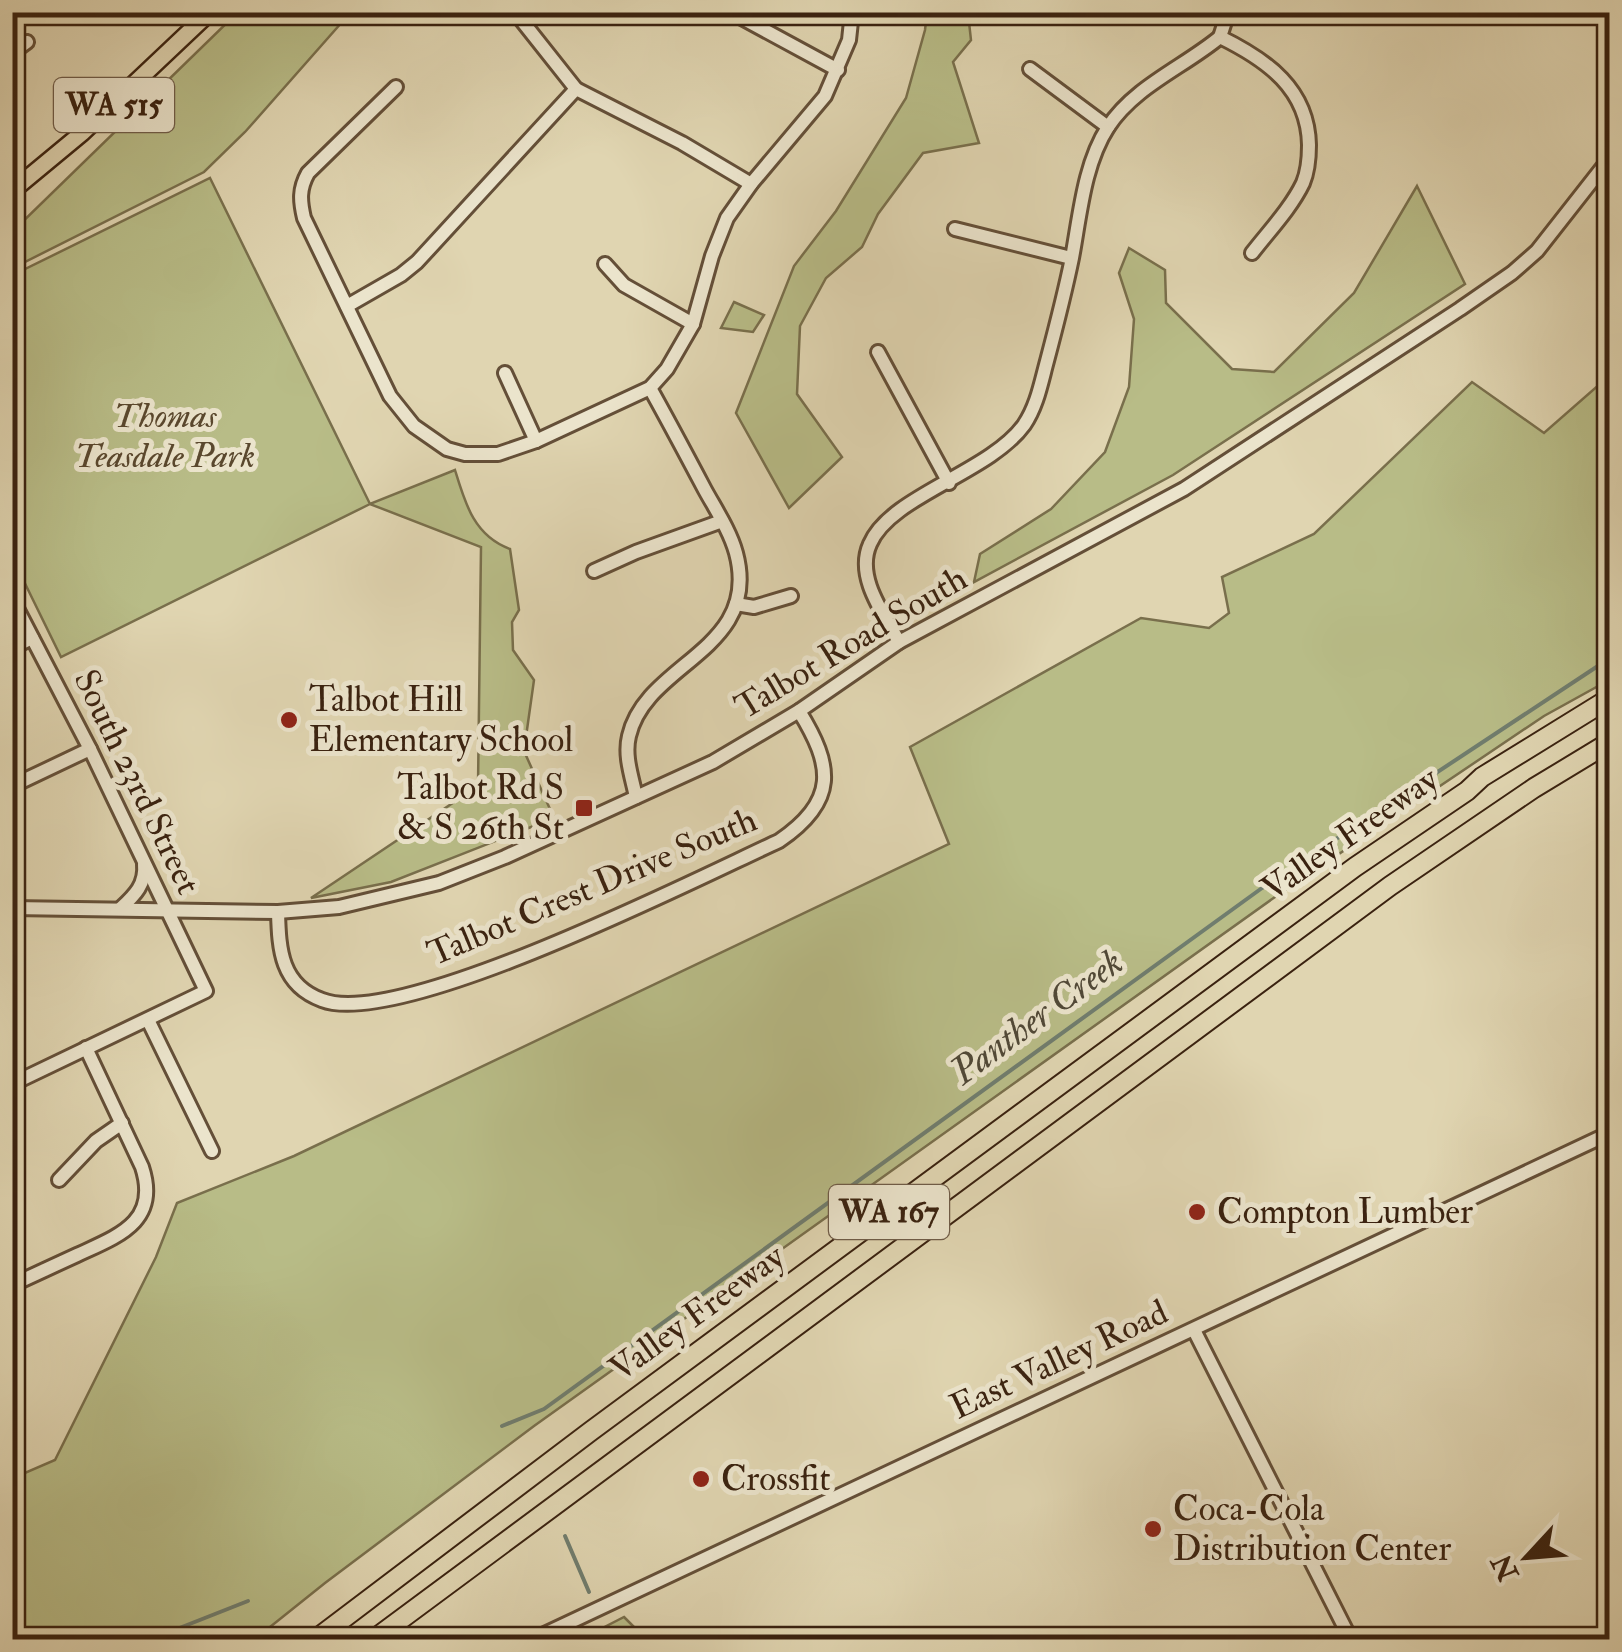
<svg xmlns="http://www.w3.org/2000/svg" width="1622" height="1652" font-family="'IM FELL Double Pica',serif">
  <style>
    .green { fill: #b8bc87; stroke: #796f4c; stroke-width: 2.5 }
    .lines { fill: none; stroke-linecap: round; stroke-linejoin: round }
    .stream { stroke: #707d6e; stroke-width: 4 }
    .minor-casing { stroke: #644f38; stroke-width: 18 }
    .major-casing { stroke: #3a2210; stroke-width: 20 }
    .highway-casing { stroke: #3a2210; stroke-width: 22 }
    .minor { stroke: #ebe4cc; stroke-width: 12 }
    .major { stroke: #e0d5b1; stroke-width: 15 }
    .highway { stroke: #e0d5b1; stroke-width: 18 }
    .poi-dot { fill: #8f2418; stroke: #ebe4cc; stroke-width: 4 }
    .labels { text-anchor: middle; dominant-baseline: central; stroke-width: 10; stroke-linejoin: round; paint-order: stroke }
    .shield { fill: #ebe4cc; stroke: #6f5c48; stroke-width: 2.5 }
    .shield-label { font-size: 32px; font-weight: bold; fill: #3a2210 }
    .park-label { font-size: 35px; font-style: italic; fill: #5a482e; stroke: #ebe4cc }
    .street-label { font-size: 35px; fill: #3a2210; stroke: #ebe4cc }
    .poi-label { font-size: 35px; fill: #3a2210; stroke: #ebe4cc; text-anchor: start }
    .water-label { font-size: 38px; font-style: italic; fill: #504837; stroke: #ebe4cc }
  </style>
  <rect width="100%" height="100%" fill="#e0d5b1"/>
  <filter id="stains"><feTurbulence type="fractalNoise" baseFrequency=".002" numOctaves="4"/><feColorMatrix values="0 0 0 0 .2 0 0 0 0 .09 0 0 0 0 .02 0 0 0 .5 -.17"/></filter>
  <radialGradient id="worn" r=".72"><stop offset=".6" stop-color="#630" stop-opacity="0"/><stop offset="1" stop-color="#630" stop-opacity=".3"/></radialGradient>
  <!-- green -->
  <g class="green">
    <polygon points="238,12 350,13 245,132 204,172 13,268 13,231"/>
    <polygon points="927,13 968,13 971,40 953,62 979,143 923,153 878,214 862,247 826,278 800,326 797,394 842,457 789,508 736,413 794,266 836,211 906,98 925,30"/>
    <path d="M210,178l160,326 85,-34c10,33 19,66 55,79l9,61 -7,12 1,28 21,30 -10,71 30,67 -163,64 -80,16 167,-112 3,-239 -111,-43 -309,153 -48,-98v-284z"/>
    <polygon points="1417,186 1465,284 1173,475 974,582 980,554 1051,509 1105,452 1129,387 1134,319 1119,273 1129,248 1165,270 1166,303 1232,369 1274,372 1354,293"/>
    <polygon points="734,302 764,315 753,332 721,328"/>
    <polygon points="1609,376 1609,680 1544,716 1275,897 534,1426 325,1583 255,1639 13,1639 13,1478 55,1460 156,1257 177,1203 294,1156 949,844 910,747 1141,618 1209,628 1229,613 1222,577 1314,534 1472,382 1544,433"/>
    <polygon points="624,1617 646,1639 594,1639 591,1634"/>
  </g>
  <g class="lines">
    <!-- stream -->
    <g class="stream">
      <polyline points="502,1426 544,1409 1262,888 1610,658"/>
      <polyline points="565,1536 589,1592"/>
      <polyline points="614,1638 615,1640"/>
      <polyline points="149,1640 248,1601"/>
    </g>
    <defs>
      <g id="minor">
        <polyline points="515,12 576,89 682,143 751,184"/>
        <polyline points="731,12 838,70"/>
        <path d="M1228,12l-8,25c47,23 88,52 89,108 0,13 -1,26 -6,38 -12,25 -34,48 -51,70"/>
        <polyline points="12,53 27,42"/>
        <polyline points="1030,69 1108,127"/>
        <path d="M396,87l-88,86c-9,16 -8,28 -4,45l86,178 24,30 33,23 18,5h33l38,-13 114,-53 17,-19 26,-45 19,-68 15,-38 24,-34 74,-88 24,-56 3,-28"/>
        <polyline points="955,229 1071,258"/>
        <polyline points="605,264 624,285 693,324"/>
        <polyline points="347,306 401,275 417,262 576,89"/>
        <polyline points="878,352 949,483"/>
        <polyline points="505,373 536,441"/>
        <polyline points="594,571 636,552 722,521"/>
        <polyline points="12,599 90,749 206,991 12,1084"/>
        <polyline points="736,604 754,607 791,596"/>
        <path d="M899,642c-15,-28 -44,-65 -29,-98 20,-48 119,-71 154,-119 13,-19 17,-42 23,-64 9,-34 18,-69 25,-103 8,-43 12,-94 36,-131 27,-41 76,-60 112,-90"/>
        <polyline points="12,648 32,638"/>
        <polyline points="12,786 90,749"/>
        <path d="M636,797c-4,-20 -12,-41 -7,-61 17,-74 133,-85 107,-183 -6,-22 -20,-43 -31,-63 -18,-34 -36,-68 -55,-102"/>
        <polyline points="12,908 278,912 339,907 439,883 505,857 713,762 799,711 899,642 1184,489 1460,309 1512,273 1537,251 1610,158"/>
        <path d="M121,908c14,-13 25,-24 23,-44"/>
        <path d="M278,912c1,38 3,73 44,88 77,30 374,-121 457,-159 59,-40 54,-75 20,-130"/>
        <polyline points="148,1020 212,1151"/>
        <polyline points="59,1180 96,1141 122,1123"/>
        <path d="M12,1285c22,-10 43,-20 65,-30 41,-19 83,-33 65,-88l-56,-119"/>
        <polyline points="1194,1330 1351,1640"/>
        <polyline points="532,1640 1610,1133"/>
      </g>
      <polyline id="major" points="12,191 82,133 210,12"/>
      <g id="highway">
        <polyline points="315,1640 591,1431 1355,867 1467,791 1482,777 1610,698"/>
        <polyline points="373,1640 1390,886 1534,788 1610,742"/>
      </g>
    </defs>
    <!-- minor casing -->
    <use href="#minor" class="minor-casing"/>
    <!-- major casing -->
    <use href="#major" class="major-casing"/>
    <!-- highway casing -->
    <use href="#highway" class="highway-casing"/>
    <!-- minor -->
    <use href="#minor" class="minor"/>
    <!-- major -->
    <use href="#major" class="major"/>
    <!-- highway -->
    <use href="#highway" class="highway"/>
  </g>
  <!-- markers -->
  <g class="poi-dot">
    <circle cx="289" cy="720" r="10"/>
    <rect x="574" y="798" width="20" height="20" rx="5"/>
    <circle cx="1197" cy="1212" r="10"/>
    <circle cx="701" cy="1479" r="10"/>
    <circle cx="1153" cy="1529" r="10"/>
  </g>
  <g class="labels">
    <!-- shield labels -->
    <g class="shield">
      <rect x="54" y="78" width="120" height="54" rx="8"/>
      <rect x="829" y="1185" width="120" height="54" rx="8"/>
    </g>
    <g class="shield-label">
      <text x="114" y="105">WA 515</text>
      <text x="889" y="1212">WA 167</text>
    </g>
    <!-- park labels -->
    <g class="park-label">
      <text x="165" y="416">Thomas<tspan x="165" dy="40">Teasdale Park</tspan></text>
    </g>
    <!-- street labels -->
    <g class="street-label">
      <text transform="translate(851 643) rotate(-31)">Talbot Road South</text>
      <text transform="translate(137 782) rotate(64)">South 23rd Street</text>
      <text transform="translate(1350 834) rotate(-35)">Valley Freeway</text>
      <text transform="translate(592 887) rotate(-23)">Talbot Crest Drive South</text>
      <text transform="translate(697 1313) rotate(-36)">Valley Freeway</text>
      <text transform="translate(1059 1360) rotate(-25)">East Valley Road</text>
    </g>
    <!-- poi labels -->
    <g class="poi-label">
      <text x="309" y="700">Talbot Hill<tspan x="309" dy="40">Elementary School</tspan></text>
      <text x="564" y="788" text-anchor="end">Talbot Rd S<tspan x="564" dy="40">&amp; S 26th St</tspan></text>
      <text x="1217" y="1212">Compton Lumber</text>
      <text x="721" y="1479">Crossfit</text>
      <text x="1173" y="1509">Coca-Cola<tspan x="1173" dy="40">Distribution Center</tspan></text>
    </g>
    <!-- water labels -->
    <g class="water-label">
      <text transform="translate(1037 1017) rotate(-36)">Panther Creek</text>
    </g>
  </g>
  <!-- margin -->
  <rect width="1622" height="1652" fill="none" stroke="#e0d5b1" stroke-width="50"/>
  <rect x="15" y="15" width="1592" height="1622" fill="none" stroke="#3a2210" stroke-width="5"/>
  <rect x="25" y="25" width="1572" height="1602" fill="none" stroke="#3a2210" stroke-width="2.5"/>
  <!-- north arrow -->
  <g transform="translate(1527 1557) rotate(244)" stroke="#ebe4cc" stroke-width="8" paint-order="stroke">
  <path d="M0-8L18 38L0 25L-18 38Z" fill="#3a2210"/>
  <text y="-15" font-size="28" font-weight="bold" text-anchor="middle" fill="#3a2210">N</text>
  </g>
  <rect width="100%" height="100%" filter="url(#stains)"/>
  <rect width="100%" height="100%" fill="url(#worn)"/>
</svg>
